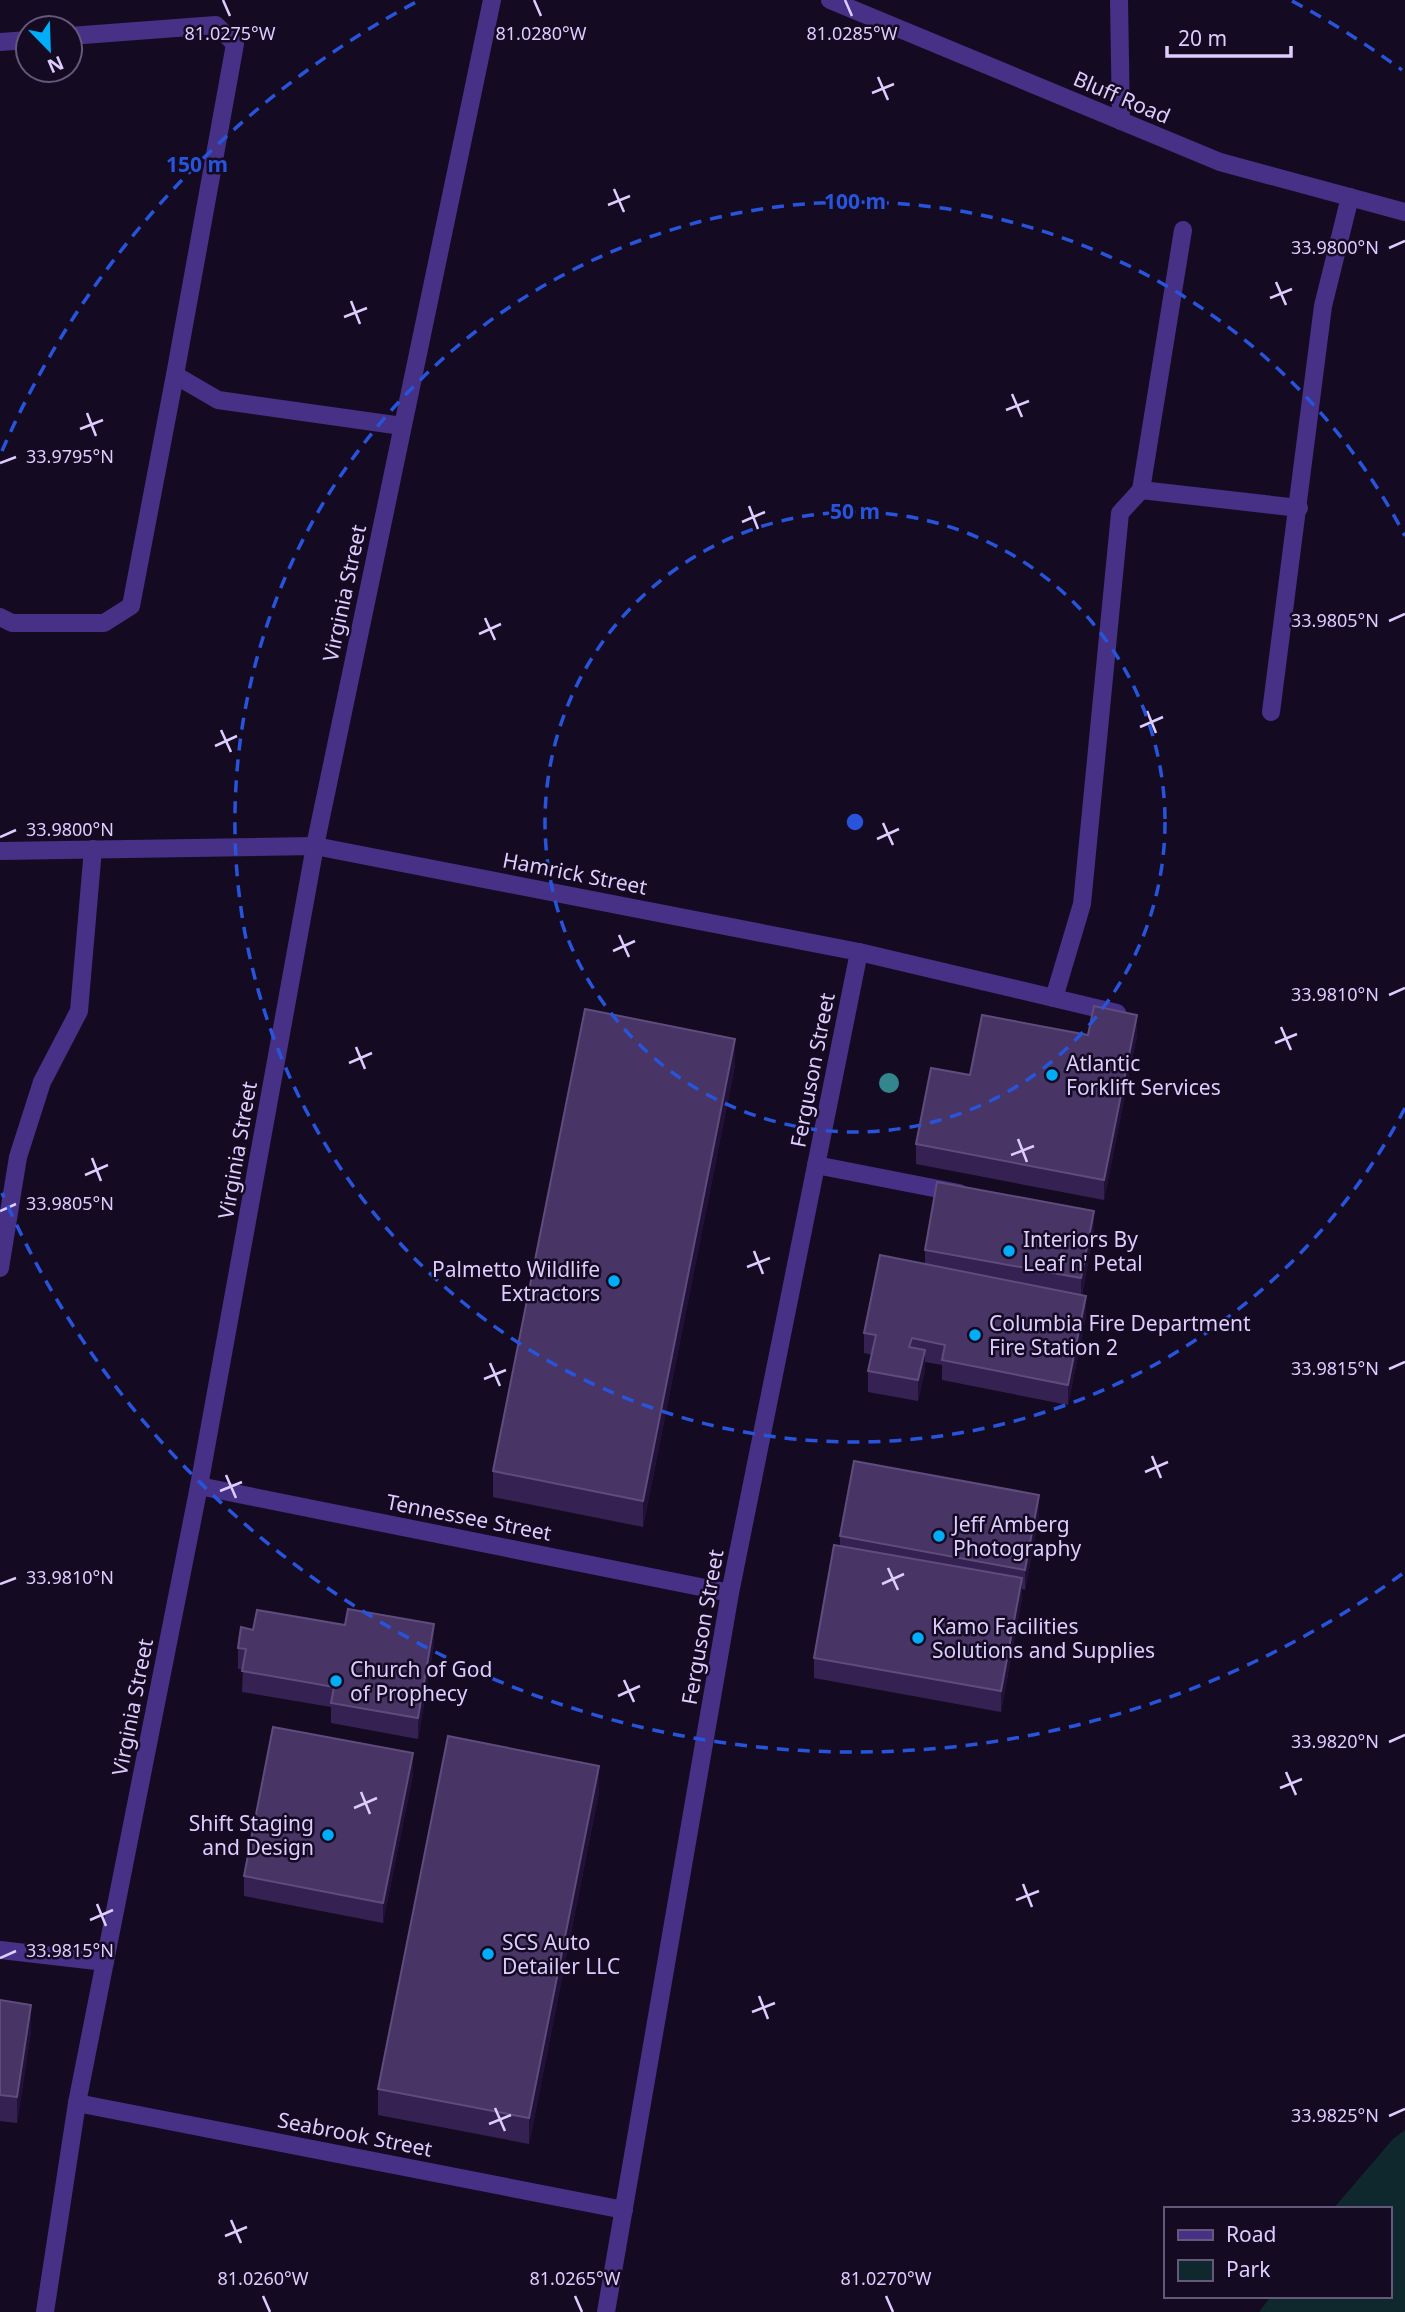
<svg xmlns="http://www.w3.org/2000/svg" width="1405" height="2312" font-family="'Noto Sans',sans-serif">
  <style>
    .green { fill: #0e282d }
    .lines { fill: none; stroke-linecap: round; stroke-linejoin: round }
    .service { stroke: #463186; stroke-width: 18 }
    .minor { stroke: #463186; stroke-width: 18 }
    .tree { fill: #33868d }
    .wall { fill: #362252 }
    .shaded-wall { fill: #211137 }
    .building { fill: #483465; stroke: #5f4c7d; stroke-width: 2 }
    .ticks { fill: none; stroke: #ddcdff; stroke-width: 2.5 }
    .ring { fill: none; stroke: #2754da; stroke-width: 3.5; stroke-dasharray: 12 9 }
    .poi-dot { fill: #00adf8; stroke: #140b23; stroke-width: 2.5 }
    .labels { text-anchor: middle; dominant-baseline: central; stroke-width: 5; stroke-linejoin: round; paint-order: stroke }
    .street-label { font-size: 21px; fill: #ddcdff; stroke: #140b23 }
    .poi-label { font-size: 21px; fill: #ddcdff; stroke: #140b23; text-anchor: start }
    .ticks-label { font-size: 18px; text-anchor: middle; fill: #ddcdff; stroke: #140b23; stroke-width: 5; stroke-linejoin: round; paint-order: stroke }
    .centre { fill: #2754da; stroke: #140b23; stroke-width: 3.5 }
    .ring-label { font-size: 21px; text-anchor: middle; font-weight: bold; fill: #2754da; stroke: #140b23; stroke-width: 5; stroke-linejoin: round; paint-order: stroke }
  </style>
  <rect width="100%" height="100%" fill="#140b23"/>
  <!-- green -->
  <polygon class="green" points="1405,2130 1405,2312 1259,2312 1271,2296 1389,2296 1389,2209 1333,2209 1393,2139"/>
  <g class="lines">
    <!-- service -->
    <g class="service">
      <polyline points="70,36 216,25 235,44 175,375 218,400 402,426"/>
      <polyline points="0,42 28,40"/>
      <polyline points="1141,490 1183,230"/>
      <polyline points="0,617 12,623 104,623 131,606 175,375"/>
      <polyline points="1271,712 1323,306 1350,197"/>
      <polyline points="1054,998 1082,904 1120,513 1141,490 1299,508"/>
      <polyline points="816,1165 959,1193"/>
      <polyline points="0,1268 18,1157 42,1082 79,1011 93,849"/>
      <polyline points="0,1950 105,1962"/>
    </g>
    <!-- minor -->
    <g class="minor">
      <polyline points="830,0 1220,162 1405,212"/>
      <polyline points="1119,0 1121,121"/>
      <polyline points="0,851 315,846 859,952 1117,1013"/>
      <polyline points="199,1486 730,1593"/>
      <polyline points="77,2103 624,2210"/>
      <polyline points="45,2312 77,2103 199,1486 315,846 492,0"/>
      <polyline points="606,2312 730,1593 859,952"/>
    </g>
  </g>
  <!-- trees -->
  <circle class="tree" cx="889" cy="1083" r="10"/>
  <!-- wall -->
  <g class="wall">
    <polygon points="1088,1035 1137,1035 1104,1200 916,1164 916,1144 970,1075"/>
    <polygon points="735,1065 643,1527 493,1497 493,1471"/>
    <polygon points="1094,1231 1082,1295 1086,1316 1068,1405 942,1380 942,1365 925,1362 925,1370 918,1401 868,1392 868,1371 872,1355 864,1353 864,1333 925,1264 925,1250"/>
    <polygon points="1039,1516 1025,1590 1022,1589 1022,1598 1001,1712 814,1678 814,1658 840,1546 840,1536"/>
    <polygon points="253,1630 434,1644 418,1739 331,1723 331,1707 242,1692 243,1669 238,1669 238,1648"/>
    <polygon points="413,1774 383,1923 244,1896 244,1876"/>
    <polygon points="599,1792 529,2144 378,2115 378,2089"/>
    <polygon points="0,2000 31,2031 17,2123 0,2121"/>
  </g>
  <!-- shaded-wall -->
  <g class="shaded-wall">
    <polygon points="1137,1015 1137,1035 1104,1200 1104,1180"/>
    <polygon points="735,1039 735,1065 643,1527 643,1501"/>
    <polygon points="1094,1211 1094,1231 1081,1298 1081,1278"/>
    <polygon points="1086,1296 1086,1316 1068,1405 1068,1385"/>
    <polygon points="925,1350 925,1370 918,1401 918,1380"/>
    <polygon points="1039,1495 1039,1516 1025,1590 1025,1570"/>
    <polygon points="1022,1578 1022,1598 1001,1712 1001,1691"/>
    <polygon points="434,1624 434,1644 418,1739 418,1718"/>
    <polygon points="413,1753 413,1774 383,1923 383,1903"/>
    <polygon points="599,1766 599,1792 529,2144 529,2118"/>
    <polygon points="31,2005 31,2031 17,2123 17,2097"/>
  </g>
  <!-- building -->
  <g class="building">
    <polygon points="1094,1006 1137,1015 1104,1180 916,1144 931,1068 970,1075 982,1015 1088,1035"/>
    <polygon points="585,1009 735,1039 643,1501 493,1471"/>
    <polygon points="937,1182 1094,1211 1081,1278 925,1250"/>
    <polygon points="880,1255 1086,1296 1068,1385 942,1360 945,1345 912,1338 909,1347 925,1350 918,1380 868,1371 876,1335 864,1333"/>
    <polygon points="854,1461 1039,1495 1025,1570 840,1536"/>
    <polygon points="834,1545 1022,1578 1001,1691 814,1658"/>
    <polygon points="348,1609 434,1624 418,1718 331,1703 334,1687 242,1671 246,1649 238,1648 241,1627 253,1630 257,1610 345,1625"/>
    <polygon points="273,1727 413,1753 383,1903 244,1876"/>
    <polygon points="448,1736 599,1766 529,2118 378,2089"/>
    <polygon points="0,2000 31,2005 17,2097 0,2095"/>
  </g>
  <!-- ticks -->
  <path class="ticks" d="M223,0l7,16M534,0l7,16M845,0l7,16M878,77l10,23M872,93l22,-9M614,189l10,23M608,205l22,-9M1389,248l16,-7M1276,282l10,23M1270,298l22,-9M351,301l9,23M344,317l23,-9M1012,394l10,23M1006,410l23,-9M87,413l9,23M80,429l23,-9M0,463l16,-6M749,506l9,23M742,522l23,-10M485,618l10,22M1389,621l16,-7M479,634l22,-10M1147,711l9,22M1140,727l23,-10M221,730l10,22M215,746l22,-10M883,823l10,22M0,837l16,-7M877,839l22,-10M619,935l10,22M613,951l22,-10M1389,995l16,-7M1281,1027l10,23M1275,1043l22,-9M356,1047l9,22M349,1063l23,-10M1018,1139l9,23M1011,1155l23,-9M92,1158l9,23M85,1175l23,-10M0,1211l16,-7M754,1251l9,23M747,1267l23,-9M490,1363l10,23M1389,1369l16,-7M484,1379l22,-9M1152,1456l9,22M1145,1472l23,-10M226,1475l10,23M220,1491l22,-9M888,1568l10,22M0,1584l16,-6M882,1584l22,-10M624,1680l10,22M618,1696l22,-10M1389,1742l16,-7M1286,1772l10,23M1280,1788l22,-9M361,1792l9,22M354,1808l23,-10M1023,1884l9,23M1016,1900l23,-9M97,1904l9,22M90,1920l23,-10M0,1958l16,-7M759,1996l9,23M752,2012l23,-9M495,2108l10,23M1389,2116l16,-7M489,2124l22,-9M231,2220l10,23M225,2236l22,-9M263,2296l7,16M575,2296l7,16M886,2296l7,16"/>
  <!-- distance rings -->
  <g class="ring">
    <circle cx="855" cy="822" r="310"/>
    <path d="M1405 1108A620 620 0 1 1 1405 536"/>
    <path d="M1402 1574A930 930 0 0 1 2 1193M2 451A930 930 0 0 1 418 1M1292 1A930 930 0 0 1 1402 70"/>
  </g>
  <!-- markers -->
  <g class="poi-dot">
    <circle cx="1052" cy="1075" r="7"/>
    <circle cx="1009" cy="1251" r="7"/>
    <circle cx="614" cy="1281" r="7"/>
    <circle cx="975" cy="1335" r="7"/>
    <circle cx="939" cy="1536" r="7"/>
    <circle cx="918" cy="1638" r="7"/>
    <circle cx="336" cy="1681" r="7"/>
    <circle cx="328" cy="1835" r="7"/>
    <circle cx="488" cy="1954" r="7"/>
  </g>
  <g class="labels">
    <!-- street labels -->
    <g class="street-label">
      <text transform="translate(1122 97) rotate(23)">Bluff Road</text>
      <text transform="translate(344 593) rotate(-78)">Virginia Street</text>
      <text transform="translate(575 873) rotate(11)">Hamrick Street</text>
      <text transform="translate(812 1070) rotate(-79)">Ferguson Street</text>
      <text transform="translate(237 1150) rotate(-80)">Virginia Street</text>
      <text transform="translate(469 1517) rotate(11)">Tennessee Street</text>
      <text transform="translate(702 1627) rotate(-80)">Ferguson Street</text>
      <text transform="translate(132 1707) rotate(-79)">Virginia Street</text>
      <text transform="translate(355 2134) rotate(11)">Seabrook Street</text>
    </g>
    <!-- poi labels -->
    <g class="poi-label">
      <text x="1066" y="1063">Atlantic<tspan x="1066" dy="24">Forklift Services</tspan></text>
      <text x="1023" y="1239">Interiors By<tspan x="1023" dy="24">Leaf n' Petal</tspan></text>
      <text x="600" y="1269" text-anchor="end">Palmetto Wildlife<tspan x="600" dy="24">Extractors</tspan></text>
      <text x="989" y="1323">Columbia Fire Department<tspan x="989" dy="24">Fire Station 2</tspan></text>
      <text x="953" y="1524">Jeff Amberg<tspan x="953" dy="24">Photography</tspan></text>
      <text x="932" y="1626">Kamo Facilities<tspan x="932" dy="24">Solutions and Supplies</tspan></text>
      <text x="350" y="1669">Church of God<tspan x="350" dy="24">of Prophecy</tspan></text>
      <text x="314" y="1823" text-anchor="end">Shift Staging<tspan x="314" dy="24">and Design</tspan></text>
      <text x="502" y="1942">SCS Auto<tspan x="502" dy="24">Detailer LLC</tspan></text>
    </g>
  </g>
  <g class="ticks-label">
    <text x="230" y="40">81.0275°W</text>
    <text x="541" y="40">81.0280°W</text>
    <text x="852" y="40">81.0285°W</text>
    <text x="1335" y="254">33.9800°N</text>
    <text x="70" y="463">33.9795°N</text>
    <text x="1335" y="627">33.9805°N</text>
    <text x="70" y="836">33.9800°N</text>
    <text x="1335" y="1001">33.9810°N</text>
    <text x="70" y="1210">33.9805°N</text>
    <text x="1335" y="1375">33.9815°N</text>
    <text x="70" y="1584">33.9810°N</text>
    <text x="1335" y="1748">33.9820°N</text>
    <text x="70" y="1957">33.9815°N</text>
    <text x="1335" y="2122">33.9825°N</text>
    <text x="263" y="2285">81.0260°W</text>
    <text x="575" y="2285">81.0265°W</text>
    <text x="886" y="2285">81.0270°W</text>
  </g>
  <circle cx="855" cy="822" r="10" class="centre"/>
  <g class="ring-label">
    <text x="197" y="172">150 m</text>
    <text x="855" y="209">100 m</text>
    <text x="855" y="519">50 m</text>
  </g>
  <!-- legend -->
  <rect x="1164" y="2207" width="228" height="91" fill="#140b23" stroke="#64597b" stroke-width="2"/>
  <rect x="1178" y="2230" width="35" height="10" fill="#463186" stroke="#64597b" stroke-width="2"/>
  <text x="1226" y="2242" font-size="21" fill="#ddcdff">Road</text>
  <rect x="1178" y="2260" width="35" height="21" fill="#0e282d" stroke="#64597b" stroke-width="2"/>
  <text x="1226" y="2277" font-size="21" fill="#ddcdff">Park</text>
  <!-- north arrow -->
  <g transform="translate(49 49) rotate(157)"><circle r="33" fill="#140b23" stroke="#64597b" stroke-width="2"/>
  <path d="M0-5L12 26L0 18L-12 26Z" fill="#00adf8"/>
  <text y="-10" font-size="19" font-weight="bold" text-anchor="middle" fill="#ddcdff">N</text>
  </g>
  <!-- scale -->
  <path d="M1167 46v10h124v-10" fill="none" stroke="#ddcdff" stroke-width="3.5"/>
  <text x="1178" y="46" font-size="21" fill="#ddcdff" stroke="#140b23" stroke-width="5" paint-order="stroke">20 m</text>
</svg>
